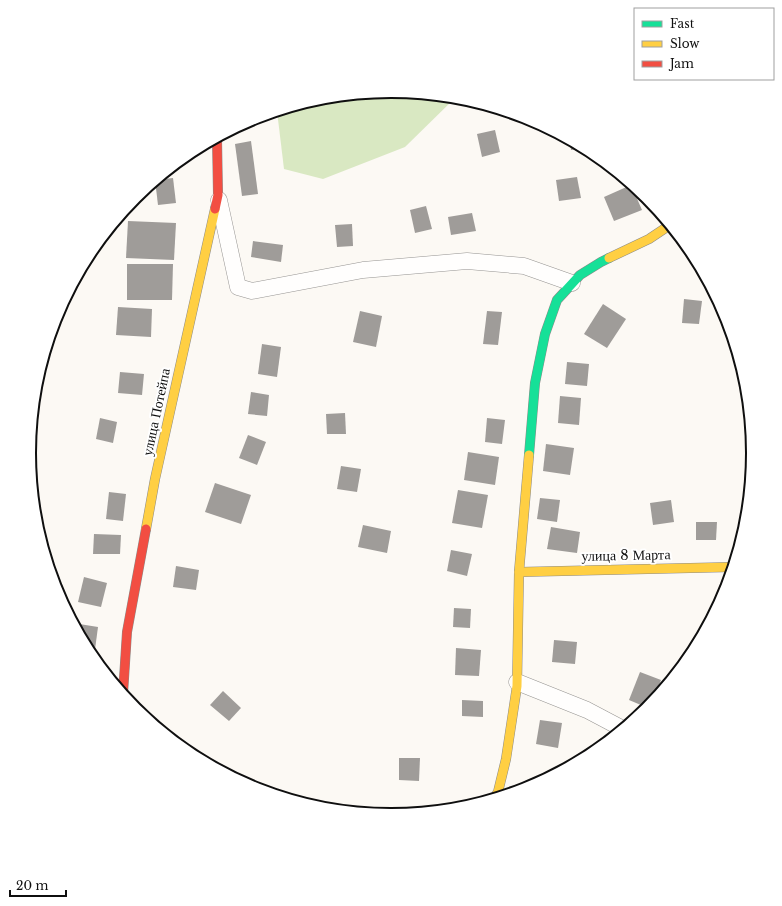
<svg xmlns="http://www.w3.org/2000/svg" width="782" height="906" font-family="'Libre Baskerville',serif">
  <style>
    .forest { fill: #d9e8c2 }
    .building { fill: #9f9c99 }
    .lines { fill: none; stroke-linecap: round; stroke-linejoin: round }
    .street-casing { stroke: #969492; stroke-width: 17 }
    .fast-casing { stroke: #8c8b89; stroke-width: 10 }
    .slow-casing { stroke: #8c8b89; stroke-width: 10 }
    .jam-casing { stroke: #8c8b89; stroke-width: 10 }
    .street { stroke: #fffefd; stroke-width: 16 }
    .fast { stroke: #16e098; stroke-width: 9 }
    .slow { stroke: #ffcf43; stroke-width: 9 }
    .jam { stroke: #f24e42; stroke-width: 9 }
    .labels { text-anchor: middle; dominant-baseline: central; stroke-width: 4; stroke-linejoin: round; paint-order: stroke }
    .street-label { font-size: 14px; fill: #0f0f0f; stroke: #fff }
    .rim { fill: none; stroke: #0f0f0f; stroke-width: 2 }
  </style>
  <rect width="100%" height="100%" fill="#fcf9f4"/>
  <!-- forest -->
  <polygon class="forest" points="391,91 456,97 405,147 323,179 284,169 277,111 321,98"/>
  <!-- building -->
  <g class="building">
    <polygon points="495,130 500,152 482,157 477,134"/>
    <polygon points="570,140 582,147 584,148 571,150"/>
    <polygon points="251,141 258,194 242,196 235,144"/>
    <polygon points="181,159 181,168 171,168 179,161"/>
    <polygon points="577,177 581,198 559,201 556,180"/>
    <polygon points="173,178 176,203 158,205 155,180"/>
    <polygon points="631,185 642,210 614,221 604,197"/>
    <polygon points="426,206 432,229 415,233 410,210"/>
    <polygon points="472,213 476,231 451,235 448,217"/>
    <polygon points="128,221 176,223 174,260 126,258"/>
    <polygon points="352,224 353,246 337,247 335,225"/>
    <polygon points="253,241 283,245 281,262 251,257"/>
    <polygon points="127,264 173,264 172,300 127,300"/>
    <polygon points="684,299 702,301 699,324 682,323"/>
    <polygon points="603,304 626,319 607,348 584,334"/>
    <polygon points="118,307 152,309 151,337 116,335"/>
    <polygon points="360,311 382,316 376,347 353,342"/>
    <polygon points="487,311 502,312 498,345 483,344"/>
    <polygon points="262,344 281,347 277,377 258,374"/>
    <polygon points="567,362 589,364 587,386 565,384"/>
    <polygon points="120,372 144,374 142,395 118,393"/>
    <polygon points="251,392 269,395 267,416 248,414"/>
    <polygon points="560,396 581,398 579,425 558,423"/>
    <polygon points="345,413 346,434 327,434 326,414"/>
    <polygon points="100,418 117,422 113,443 96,439"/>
    <polygon points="487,418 505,420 502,444 485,442"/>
    <polygon points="248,435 266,442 257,465 239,458"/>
    <polygon points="546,444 574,448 570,475 543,471"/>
    <polygon points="468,452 499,457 495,485 464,480"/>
    <polygon points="341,466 361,469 357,492 337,489"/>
    <polygon points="215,483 251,495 241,524 205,512"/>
    <polygon points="458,490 488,495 482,528 452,523"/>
    <polygon points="109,492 126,494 123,521 106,519"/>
    <polygon points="540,498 560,500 557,522 537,519"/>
    <polygon points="671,500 674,522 653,525 650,503"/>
    <polygon points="696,522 717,522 716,540 696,540"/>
    <polygon points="363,525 391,531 387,553 358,547"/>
    <polygon points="551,527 580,532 577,553 547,549"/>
    <polygon points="94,534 121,535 120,554 93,554"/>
    <polygon points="451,550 472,554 467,576 447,571"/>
    <polygon points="176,566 199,570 196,590 173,587"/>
    <polygon points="84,577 107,583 101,607 78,602"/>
    <polygon points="454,608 471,609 470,628 453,627"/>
    <polygon points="73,623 98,627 94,657 92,656 90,654"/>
    <polygon points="554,640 577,642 575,664 552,662"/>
    <polygon points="456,648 481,650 479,676 455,675"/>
    <polygon points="640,672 661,680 652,703 648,708 629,700"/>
    <polygon points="223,691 241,708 229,721 210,705"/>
    <polygon points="462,700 483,701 483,717 462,716"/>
    <polygon points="540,720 562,723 558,748 536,744"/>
    <polygon points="399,758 420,758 419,781 399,780"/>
  </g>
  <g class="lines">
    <defs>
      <g id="street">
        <polyline points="219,200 238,287 252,291 363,270 467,261 524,266 572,283"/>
        <polyline points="517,682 587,710 623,729"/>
      </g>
      <polyline id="fast" points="529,455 535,383 545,334 557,300 580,275 601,262 609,258"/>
      <g id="slow">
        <polyline points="609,258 649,239 670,225"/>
        <polyline points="146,529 155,479 215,209"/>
        <polyline points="519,572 733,567"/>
        <polyline points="494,798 498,792 506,759 517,686 519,572 529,455"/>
      </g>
      <g id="jam">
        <polyline points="215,209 218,195 217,138"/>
        <polyline points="123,694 127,632 146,529"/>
      </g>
    </defs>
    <!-- street casing -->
    <use href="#street" class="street-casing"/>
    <!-- fast casing -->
    <use href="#fast" class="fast-casing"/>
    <!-- slow casing -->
    <use href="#slow" class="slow-casing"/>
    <!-- jam casing -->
    <use href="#jam" class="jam-casing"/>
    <!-- street -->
    <use href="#street" class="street"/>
    <!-- fast -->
    <use href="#fast" class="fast"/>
    <!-- slow -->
    <use href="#slow" class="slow"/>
    <!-- jam -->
    <use href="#jam" class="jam"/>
  </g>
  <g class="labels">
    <!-- street labels -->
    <g class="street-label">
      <text transform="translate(156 412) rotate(-78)">улица Потейпа</text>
      <text transform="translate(626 555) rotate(-1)">улица 8 Марта</text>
    </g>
  </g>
  <!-- crop -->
  <path d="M0 0H782V906H0ZM36 453a355 355 0 1 1 710 0a355 355 0 1 1-710 0Z" fill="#fff" fill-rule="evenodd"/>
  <path class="rim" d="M36 453a355 355 0 1 1 710 0a355 355 0 1 1-710 0Z"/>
  <!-- legend -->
  <rect x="634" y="8" width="140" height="72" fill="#ffffff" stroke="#9f9f9f"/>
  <rect x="642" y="21" width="20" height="6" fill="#16e098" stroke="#9f9f9f"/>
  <text x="670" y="28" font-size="12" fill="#0f0f0f">Fast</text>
  <rect x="642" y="41" width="20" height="6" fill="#ffcf43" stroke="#9f9f9f"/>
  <text x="670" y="48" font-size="12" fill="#0f0f0f">Slow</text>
  <rect x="642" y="61" width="20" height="6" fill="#f24e42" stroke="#9f9f9f"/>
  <text x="670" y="68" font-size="12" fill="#0f0f0f">Jam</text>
  <!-- scale -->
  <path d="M10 890v6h56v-6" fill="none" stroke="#0f0f0f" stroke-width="2"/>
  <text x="16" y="890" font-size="12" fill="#0f0f0f" stroke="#ffffff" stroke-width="3" paint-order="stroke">20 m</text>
</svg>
